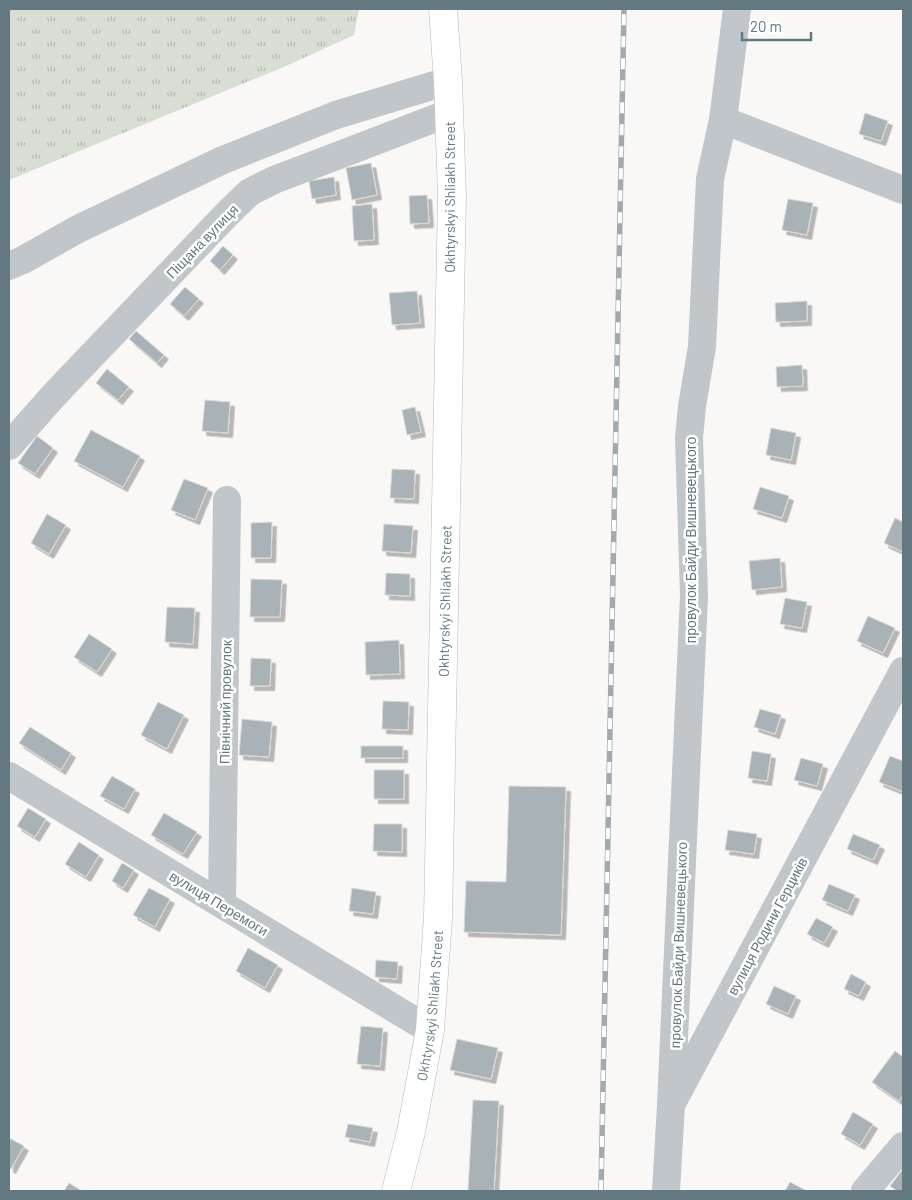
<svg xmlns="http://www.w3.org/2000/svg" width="912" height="1200" font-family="Barlow,sans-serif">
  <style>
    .grass { fill: url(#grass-tufts) }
    .building { fill: #a9b3b7; stroke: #dbdad8; filter: url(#shadow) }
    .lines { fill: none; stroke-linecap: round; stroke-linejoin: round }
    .major-casing { stroke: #b4babd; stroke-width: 29 }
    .minor { stroke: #c0c6c9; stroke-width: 28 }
    .major { stroke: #fff; stroke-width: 28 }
    .rail-casing { stroke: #a1aaae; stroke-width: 5.5 }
    .rail { stroke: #fff; stroke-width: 4; stroke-dasharray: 11; stroke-linecap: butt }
    .labels { text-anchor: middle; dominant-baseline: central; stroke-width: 5; stroke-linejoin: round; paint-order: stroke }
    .street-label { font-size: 14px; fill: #647881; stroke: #fff }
  </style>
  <defs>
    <pattern id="grass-tufts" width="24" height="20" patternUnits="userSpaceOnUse" patternTransform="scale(1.25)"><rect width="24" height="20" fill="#d9ded5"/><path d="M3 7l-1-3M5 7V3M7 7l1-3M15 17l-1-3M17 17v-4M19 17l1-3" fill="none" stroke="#b4b9b2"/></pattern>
    <filter id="shadow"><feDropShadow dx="4.5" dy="4.5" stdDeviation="0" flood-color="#0004"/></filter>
  </defs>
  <rect width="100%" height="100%" fill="#f9f8f6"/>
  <!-- grass -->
  <polygon class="grass" points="9,9 359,9 354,35 286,66 9,180"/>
  <!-- building -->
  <g class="building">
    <polygon points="865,113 888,121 881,141 859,134"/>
    <polygon points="371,163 377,195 352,200 346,168"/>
    <polygon points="334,177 336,195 312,199 309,181"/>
    <polygon points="427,195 429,223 410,224 409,196"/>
    <polygon points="788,199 813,203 807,235 782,230"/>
    <polygon points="372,204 374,240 354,241 352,206"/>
    <polygon points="223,246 233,255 220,270 210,261"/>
    <polygon points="185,287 199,299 184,316 170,304"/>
    <polygon points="417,291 420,323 392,325 389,293"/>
    <polygon points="807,301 807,321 776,322 775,303"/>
    <polygon points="136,331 164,355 157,363 129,339"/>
    <polygon points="802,365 803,386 777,387 776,367"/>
    <polygon points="107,369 129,387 118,400 96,383"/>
    <polygon points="205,400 230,402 228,433 202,431"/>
    <polygon points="415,407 421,432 407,435 402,410"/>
    <polygon points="771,428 796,433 791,460 766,455"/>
    <polygon points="91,430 140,456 123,487 74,461"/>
    <polygon points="37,436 53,448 35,474 18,463"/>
    <polygon points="392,469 415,470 414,499 390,498"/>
    <polygon points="184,479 208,488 195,520 171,510"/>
    <polygon points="760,487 789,496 782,518 753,509"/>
    <polygon points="47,514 66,525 49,554 31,543"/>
    <polygon points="895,518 903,522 903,552 884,543"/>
    <polygon points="272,522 271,558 251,558 251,523"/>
    <polygon points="384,524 413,526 411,553 382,551"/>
    <polygon points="780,558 782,587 752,590 749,561"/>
    <polygon points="386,573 410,574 410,596 385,595"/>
    <polygon points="251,579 282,580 280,617 250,617"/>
    <polygon points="785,598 807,602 802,628 780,624"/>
    <polygon points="167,607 195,608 193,644 165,642"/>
    <polygon points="868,616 895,628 883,653 857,641"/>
    <polygon points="89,634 112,649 97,672 74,657"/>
    <polygon points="399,640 400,674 366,675 365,642"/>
    <polygon points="251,658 271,659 270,686 250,686"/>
    <polygon points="383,701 409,702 408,730 382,729"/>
    <polygon points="158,702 184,715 167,749 141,735"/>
    <polygon points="760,709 781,715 775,734 754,727"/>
    <polygon points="242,719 272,722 269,757 239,755"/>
    <polygon points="30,727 71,753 61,770 19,743"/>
    <rect x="361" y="746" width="42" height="12"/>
    <polygon points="752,751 771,754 767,781 748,778"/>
    <polygon points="890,756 903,761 903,792 879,782"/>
    <polygon points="801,758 823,764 817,786 794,780"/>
    <rect x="374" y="770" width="30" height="29"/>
    <polygon points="112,776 135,789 124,809 100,796"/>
    <polygon points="509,786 566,787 561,935 464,932 466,881 506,882"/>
    <polygon points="28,808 46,819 35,837 17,826"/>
    <polygon points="164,813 197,832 183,854 151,835"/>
    <polygon points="374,824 402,824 402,852 373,851"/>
    <polygon points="728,830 757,834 754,854 725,850"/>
    <polygon points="853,834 880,845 873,860 847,849"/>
    <polygon points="79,842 99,855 86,877 65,864"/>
    <polygon points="122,863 134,870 123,888 112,881"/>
    <polygon points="829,884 855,895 848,911 822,900"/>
    <polygon points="149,888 170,899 155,927 133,915"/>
    <polygon points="352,888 376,892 373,914 349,911"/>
    <polygon points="816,918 833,927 824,943 807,934"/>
    <polygon points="248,948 278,965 265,988 236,971"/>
    <polygon points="376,960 398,962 397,979 375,977"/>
    <polygon points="851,974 866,982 859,996 844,989"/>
    <polygon points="774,986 796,996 788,1014 766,1004"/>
    <polygon points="361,1026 383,1028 380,1066 357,1064"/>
    <polygon points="457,1039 498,1048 491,1079 450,1070"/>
    <polygon points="895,1051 903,1057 903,1095 899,1101 872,1082"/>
    <polygon points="473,1100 499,1101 494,1191 468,1191"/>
    <polygon points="853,1112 873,1124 860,1145 841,1134"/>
    <polygon points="348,1124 373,1128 370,1142 345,1137"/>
    <polygon points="9,1138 24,1146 11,1169 9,1168"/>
    <polygon points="903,1169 903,1191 897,1191 890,1186"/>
    <polygon points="790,1182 807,1191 785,1191"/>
    <polygon points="69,1183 82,1191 64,1191"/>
  </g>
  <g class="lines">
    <defs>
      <g id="major">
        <path id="s1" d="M396,1191l15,-59 19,-102 8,-112 14,-722 -4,-115 -5,-72"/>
      </g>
    </defs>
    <!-- major casing -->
    <use href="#major" class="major-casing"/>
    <!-- minor -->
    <g class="minor">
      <polyline points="723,120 903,190"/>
      <polyline points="9,266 23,260 78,229 223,160 336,115 448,81"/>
      <polyline points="9,446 55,394 229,212 250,192 274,180 449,113"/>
      <polyline points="9,776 430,1030"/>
      <polyline points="222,904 227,500"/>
      <polyline points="671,1105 694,596 689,438 692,406 702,347 710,179 723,120 737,9"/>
      <polyline points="666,1191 671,1105 903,671"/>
      <polyline points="865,1191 903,1146"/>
    </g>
    <!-- major -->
    <use href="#major" class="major"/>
    <defs>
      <polyline id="rail" points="601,1191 624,9"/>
    </defs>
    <!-- rail casing -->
    <use href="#rail" class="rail-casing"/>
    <!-- rail -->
    <use href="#rail" class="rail"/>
  </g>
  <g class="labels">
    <!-- street labels -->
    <g class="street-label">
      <text transform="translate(449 197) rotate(-90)">Okhtyrskyi Shliakh Street</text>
      <text transform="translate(202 241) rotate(-46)">Піщана вулиця</text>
      <text transform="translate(690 540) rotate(-90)">провулок Байди Вишневецького</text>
      <text stroke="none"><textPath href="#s1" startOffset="594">Okhtyrskyi Shliakh Street</textPath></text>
      <text transform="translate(225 702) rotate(-89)">Північний провулок</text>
      <text transform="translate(219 903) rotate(31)">вулиця Перемоги</text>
      <text transform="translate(767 926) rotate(-62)">вулиця Родини Герциків</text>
      <text transform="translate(678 945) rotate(-88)">провулок Байди Вишневецького</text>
      <text stroke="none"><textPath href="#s1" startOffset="189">Okhtyrskyi Shliakh Street</textPath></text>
    </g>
  </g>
  <!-- border -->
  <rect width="912" height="1200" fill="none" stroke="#647881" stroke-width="20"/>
  <!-- scale -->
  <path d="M742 32v8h69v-8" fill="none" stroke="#647881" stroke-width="2.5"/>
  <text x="750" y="32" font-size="15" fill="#647881" stroke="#ffffff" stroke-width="4" paint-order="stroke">20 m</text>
</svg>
